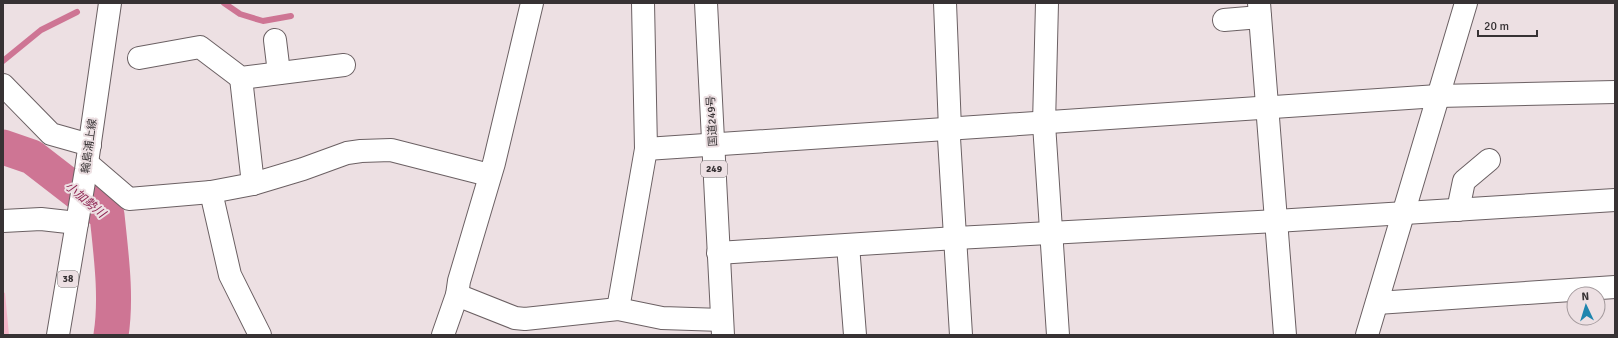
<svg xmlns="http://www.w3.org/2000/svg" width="1618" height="338" font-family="Signika,'Noto Sans JP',sans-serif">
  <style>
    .green { fill: #f4b6c9 }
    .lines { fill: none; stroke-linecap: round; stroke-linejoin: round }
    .stream { stroke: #ce7594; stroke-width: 6 }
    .river { stroke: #ce7594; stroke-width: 35 }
    .street-casing { stroke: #6b6063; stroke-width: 24 }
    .primary-casing { stroke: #6b6063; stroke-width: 24 }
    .highway-casing { stroke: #6b6063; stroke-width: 24 }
    .street { stroke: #fff; stroke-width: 22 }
    .primary { stroke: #fff; stroke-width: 22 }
    .highway { stroke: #fff; stroke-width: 22 }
    .labels { text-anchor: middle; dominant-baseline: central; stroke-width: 4; stroke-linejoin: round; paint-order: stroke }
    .shield { fill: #ede0e3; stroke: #6e6668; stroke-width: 1 }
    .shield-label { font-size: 10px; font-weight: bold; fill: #373234 }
    .street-label { font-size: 11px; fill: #373234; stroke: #ede0e3 }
    .water-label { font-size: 12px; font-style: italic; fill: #8d2351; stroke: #ede0e3 }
  </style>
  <rect width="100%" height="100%" fill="#ede0e3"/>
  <!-- green -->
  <polygon class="green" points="3,292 5,293 9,335 3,335"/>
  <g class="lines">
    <!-- stream -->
    <g class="stream">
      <polyline points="224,3 240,14 263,21 291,16"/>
      <polyline points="3,61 41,30 77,12"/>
    </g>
    <!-- river -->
    <path class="river" d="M3,147l29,10 75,58c4,39 10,82 4,120"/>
    <defs>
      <g id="street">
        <polyline points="945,3 950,129 949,138 961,335"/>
        <polyline points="1047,3 1044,124 1058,335"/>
        <polyline points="1259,3 1285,335"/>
        <polyline points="1224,20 1260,17"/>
        <polyline points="275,40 279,73"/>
        <polyline points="139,58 200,47 241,78 344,65"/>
        <polyline points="241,78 253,184"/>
        <polyline points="3,85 51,134 90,145"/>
        <polyline points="646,149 1438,96 1615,92"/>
        <polyline points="87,163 129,199 211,192 253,184 303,169 347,153 361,151 391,150 489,175"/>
        <polyline points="211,192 230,275 260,335"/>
        <polyline points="1458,210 1464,181 1489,160"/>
        <polyline points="3,221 41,219 77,223"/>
        <polyline points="848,245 855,335"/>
        <polyline points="718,253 956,238 1276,221 1615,200"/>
        <polyline points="457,295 515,318 525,319 618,309 662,318 722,320"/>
        <polyline points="1377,303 1615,287"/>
        <polyline points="618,309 646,149 643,3"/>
        <polyline points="443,335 457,295 459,281 494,163 532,3"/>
        <polyline points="1367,335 1466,3"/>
      </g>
      <polyline id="primary" points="58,335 86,170 110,3"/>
      <polyline id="highway" points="706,3 723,335"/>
    </defs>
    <!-- street casing -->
    <use href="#street" class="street-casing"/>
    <!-- primary casing -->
    <use href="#primary" class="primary-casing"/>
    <!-- highway casing -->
    <use href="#highway" class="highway-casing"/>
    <!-- street -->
    <use href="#street" class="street"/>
    <!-- primary -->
    <use href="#primary" class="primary"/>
    <!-- highway -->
    <use href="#highway" class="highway"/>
  </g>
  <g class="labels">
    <!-- shield labels -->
    <g class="shield">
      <rect x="701" y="161" width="26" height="16" rx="3"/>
      <rect x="58" y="271" width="20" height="16" rx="3"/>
    </g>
    <g class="shield-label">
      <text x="714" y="169">249</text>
      <text x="68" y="279">38</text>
    </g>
    <!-- street labels -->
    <g class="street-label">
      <text transform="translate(712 121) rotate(-93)">国道249号</text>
      <text transform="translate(89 146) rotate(-82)">輪島浦上線</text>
    </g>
    <!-- water labels -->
    <g class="water-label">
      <text transform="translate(85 200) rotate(40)">小加勢川</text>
    </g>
  </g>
  <!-- border -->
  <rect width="1618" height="338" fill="none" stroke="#373234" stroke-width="8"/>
  <!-- north arrow -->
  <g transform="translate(1586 306) rotate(356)"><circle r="19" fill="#ede0e3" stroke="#a49a9d"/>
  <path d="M0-3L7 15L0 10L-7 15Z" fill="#1f85ae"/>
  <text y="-6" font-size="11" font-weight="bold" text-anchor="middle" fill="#373234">N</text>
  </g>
  <!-- scale -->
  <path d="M1478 30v6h59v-6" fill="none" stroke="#373234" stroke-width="2"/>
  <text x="1484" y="30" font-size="12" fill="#373234" stroke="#ede0e3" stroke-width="3" paint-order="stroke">20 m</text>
</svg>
